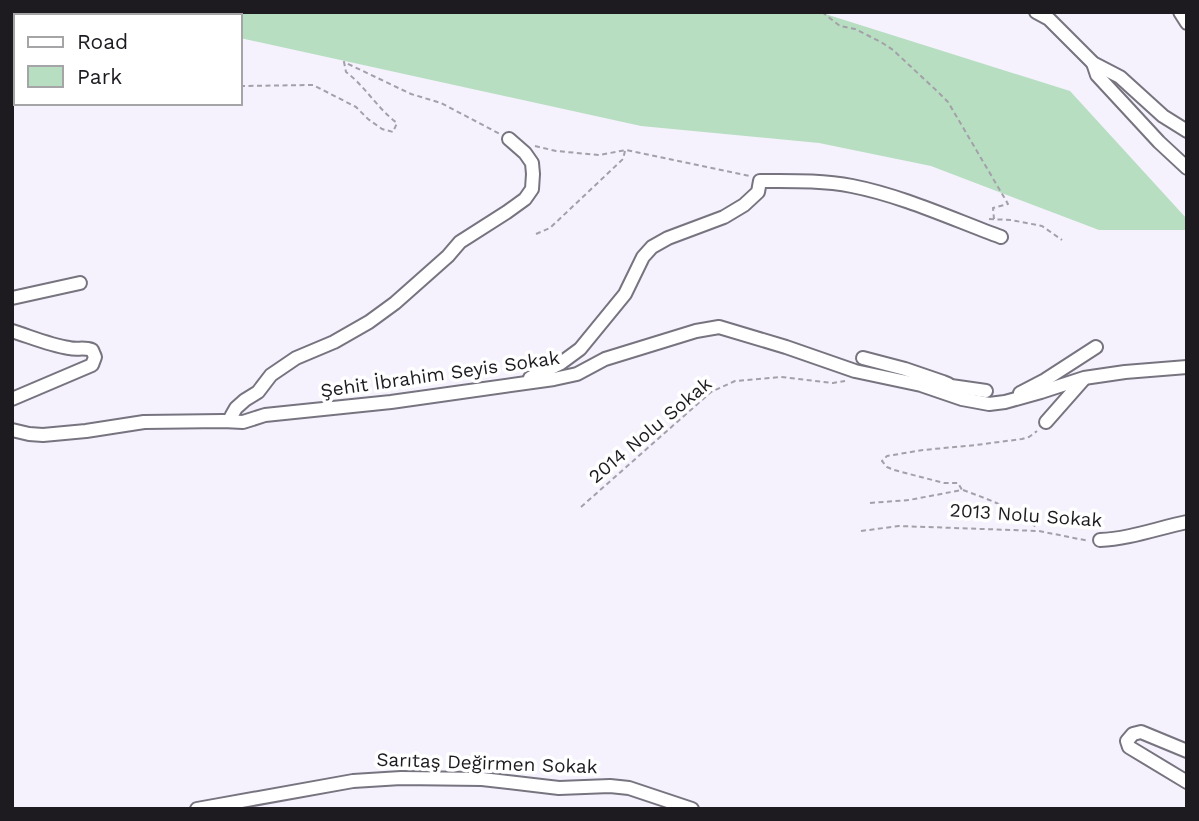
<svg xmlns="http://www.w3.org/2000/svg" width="1199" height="821" font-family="'Work Sans',sans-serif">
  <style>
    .green { fill: #b7dec1 }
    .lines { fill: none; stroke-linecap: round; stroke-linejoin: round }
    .minor-casing { stroke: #777480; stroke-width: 16 }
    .path { stroke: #a3a0a9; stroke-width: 2; stroke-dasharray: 5 3.5; stroke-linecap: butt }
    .minor { stroke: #fff; stroke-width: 12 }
    .labels { text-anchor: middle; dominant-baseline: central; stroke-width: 7; stroke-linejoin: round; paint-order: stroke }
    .street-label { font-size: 19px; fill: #1d1b20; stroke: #fff }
  </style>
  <rect width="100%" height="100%" fill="#f5f2fd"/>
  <!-- green -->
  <polygon class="green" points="12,12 819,12 1070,91 1187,219 1187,230 1099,230 931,166 819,143 641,126 240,38 240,16 16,16 16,24 12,23"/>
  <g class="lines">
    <defs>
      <g id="minor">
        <polyline points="1036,12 1049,19 1093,63 1120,77 1163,116 1187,131"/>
        <polyline points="1180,12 1187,23"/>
        <polyline points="1093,63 1097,75 1159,142 1187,168"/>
        <polyline points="12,298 80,283"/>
        <path d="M12,331c19,6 38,14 57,17 8,2 15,-1 23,2l3,7 -3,8 -80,34"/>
        <polyline points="863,358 905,369 943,382 948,384 948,393"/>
        <path d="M530,378l31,-15 19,-14 45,-55 18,-37 9,-10 16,-9 56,-21 20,-12 14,-13 2,-11c30,0 62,-1 92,5 51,10 100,33 149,51"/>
        <polyline points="948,393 951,386 986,391"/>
        <polyline points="1020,393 1045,380 1096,347"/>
        <polyline points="229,421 232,415 236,408 245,400 258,392 271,375 296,358 334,342 369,322 395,303 448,256 460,242 507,212 525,199 532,189 533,174 532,163 525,153 509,139"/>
        <polyline points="1046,422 1083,380"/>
        <polyline points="12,430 29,434 43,435 86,431 144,422 223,421 243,422 265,415 391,402 554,379 577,374 605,359 696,331 719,327 786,347 855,371 921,385 962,399 989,404 1005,402 1041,392 1084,378 1125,372 1187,367"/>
        <path d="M1100,540c29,-1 58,-12 87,-18"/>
        <polyline points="1187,751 1141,732 1133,734 1127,741 1129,747 1187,782"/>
        <polyline points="197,809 353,781 401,778 482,779 559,788 610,786 629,788 692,809"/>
      </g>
    </defs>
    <!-- minor casing -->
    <use href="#minor" class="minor-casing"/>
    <!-- path -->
    <g class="path">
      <polyline points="822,12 840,26 855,29 881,42 893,50 938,92 948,102 1008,204 993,208 994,219"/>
      <polyline points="12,55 16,55"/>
      <path d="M240,86l73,-1 43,22 12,12 14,10 11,3 4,-9c-20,-15 -32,-37 -51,-51l-2,-10 67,32 30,9 59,31"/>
      <polyline points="535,146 556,151 599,155 626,150 750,176"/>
      <polyline points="989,219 1011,220 1042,226 1062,240"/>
      <polyline points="536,234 550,228 623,159 625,151"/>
      <path d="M963,490c27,10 53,19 75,39"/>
      <polyline points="870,503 909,500 962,490 958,483 944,483 894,470 887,467 882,461 887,456 923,450 976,445 1022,439 1029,437 1037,431"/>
      <polyline points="581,507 711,392 735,381 781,377 833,383 845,381"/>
      <polyline points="861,531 899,526 1039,531 1089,541"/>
    </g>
    <!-- minor -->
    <use href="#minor" class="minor"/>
  </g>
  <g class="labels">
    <!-- street labels -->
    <g class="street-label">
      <text transform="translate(440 374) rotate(-8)">Şehit İbrahim Seyis Sokak</text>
      <text transform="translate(650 430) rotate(-40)">2014 Nolu Sokak</text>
      <text transform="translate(1026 515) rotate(4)">2013 Nolu Sokak</text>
      <text transform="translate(487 763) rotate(2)">Sarıtaş Değirmen Sokak</text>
    </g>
  </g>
  <!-- border -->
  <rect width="1199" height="821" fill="none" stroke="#1d1b20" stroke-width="28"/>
  <!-- legend -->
  <rect x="14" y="14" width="228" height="91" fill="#ffffff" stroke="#a5a4a6" stroke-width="2"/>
  <rect x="28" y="37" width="35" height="10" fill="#ffffff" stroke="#a5a4a6" stroke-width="2"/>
  <text x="77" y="49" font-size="21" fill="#1d1b20">Road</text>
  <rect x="28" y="66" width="35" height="21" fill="#b7dec1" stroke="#a5a4a6" stroke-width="2"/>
  <text x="77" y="84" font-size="21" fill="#1d1b20">Park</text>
</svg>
